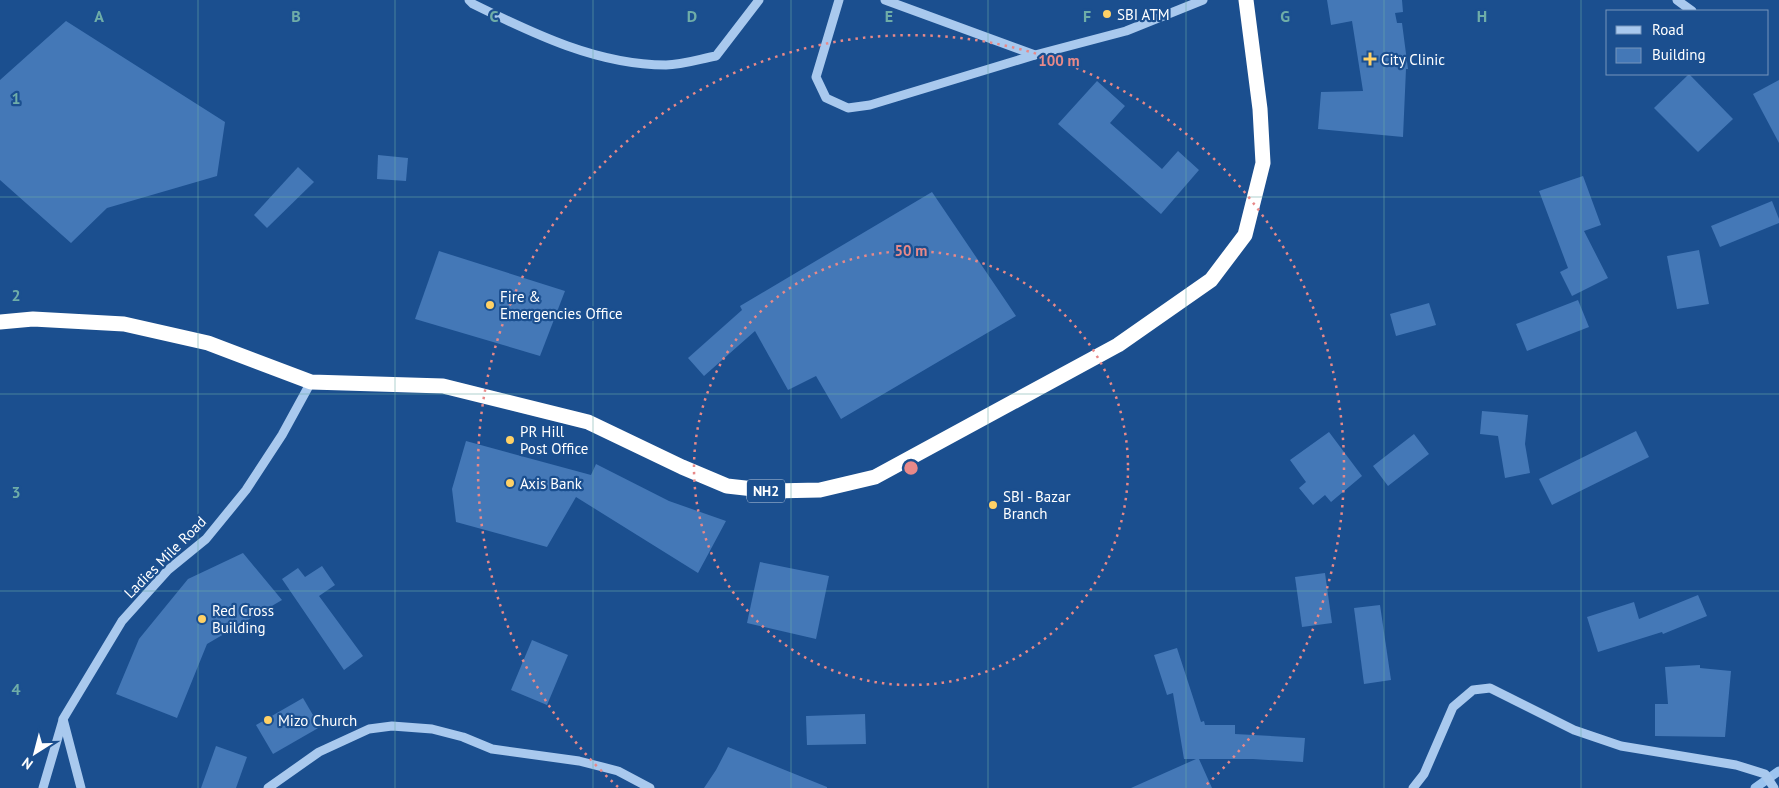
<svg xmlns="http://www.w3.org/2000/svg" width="1779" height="788" font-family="'PT Sans',sans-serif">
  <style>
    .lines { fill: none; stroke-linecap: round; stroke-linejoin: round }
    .stream { stroke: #9cc4f0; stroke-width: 9 }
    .building { fill: #4478b7 }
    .minor { stroke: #a9c9ee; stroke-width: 9 }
    .highway { stroke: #fff; stroke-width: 15 }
    .grid { fill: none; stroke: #6fada8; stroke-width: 1; stroke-opacity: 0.55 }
    .ring { fill: none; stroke: #e88989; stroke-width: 2.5; stroke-dasharray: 2.5 5 }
    .poi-dot { fill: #ffd166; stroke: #1b4f8f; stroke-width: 2 }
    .labels { text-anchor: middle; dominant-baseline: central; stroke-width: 4.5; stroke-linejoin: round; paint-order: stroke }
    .shield { fill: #1b4f8f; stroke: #bbcadd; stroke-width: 1 }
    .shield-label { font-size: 14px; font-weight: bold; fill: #fff }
    .poi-label { font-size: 15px; fill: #fff; stroke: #1b4f8f; text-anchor: start }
    .street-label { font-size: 15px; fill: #fff; stroke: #1b4f8f }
    .grid-label { font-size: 16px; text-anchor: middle; font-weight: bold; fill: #6fada8; stroke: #1b4f8f; stroke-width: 4.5; stroke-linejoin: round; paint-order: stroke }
    .centre { fill: #e88989; stroke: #1b4f8f; stroke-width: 2.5 }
    .ring-label { font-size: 15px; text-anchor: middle; font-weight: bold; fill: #e88989; stroke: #1b4f8f; stroke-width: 4.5; stroke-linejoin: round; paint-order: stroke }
  </style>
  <rect width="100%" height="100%" fill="#1b4f8f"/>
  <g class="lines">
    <!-- stream -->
    <polyline class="stream" points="1755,788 1779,771"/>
  </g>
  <!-- building -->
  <g class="building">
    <polygon points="1327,0 1402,0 1403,12 1395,13 1397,23 1402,23 1408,69 1406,69 1403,137 1318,129 1321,92 1363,91 1352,21 1331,25"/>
    <polygon points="66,21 225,122 217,176 107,208 71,243 0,180 0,80"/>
    <polygon points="1689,74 1733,119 1698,152 1654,108"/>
    <polygon points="1779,80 1779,143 1753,94"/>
    <polygon points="1097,81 1125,106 1110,123 1162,169 1178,151 1199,170 1161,214 1058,124"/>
    <polygon points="378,155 408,158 406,181 377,179"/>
    <polygon points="298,167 314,182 267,228 254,215"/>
    <polygon points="1583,176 1601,225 1584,231 1608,278 1572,296 1560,272 1568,268 1539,191"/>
    <polygon points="932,192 1016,316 841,419 816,376 788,390 755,331 704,376 688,358 742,310 740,306"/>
    <polygon points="1772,201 1779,219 1779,223 1720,247 1711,226"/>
    <polygon points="1699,250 1709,304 1677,309 1667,256"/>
    <polygon points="439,251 565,291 540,356 415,319"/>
    <polygon points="1578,300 1589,327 1527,351 1516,324"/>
    <polygon points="1429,303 1436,325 1396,336 1390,314"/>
    <polygon points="1482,411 1528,415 1525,444 1530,473 1505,478 1498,436 1480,434"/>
    <polygon points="1636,431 1649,457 1552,505 1539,479"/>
    <polygon points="1329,432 1362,476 1331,502 1325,495 1313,505 1299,488 1306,482 1290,460"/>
    <polygon points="1414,434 1429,454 1388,486 1373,466"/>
    <polygon points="466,441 591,475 596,464 669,501 726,521 698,573 576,497 547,547 456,522 452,489"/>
    <polygon points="243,553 282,600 207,644 177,718 116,694 139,639 188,579"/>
    <polygon points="760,562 829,576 816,639 747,623"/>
    <polygon points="322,566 335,585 319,596 363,656 344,670 282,579 298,568 305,577"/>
    <polygon points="1325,573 1332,623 1302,627 1295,577"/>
    <polygon points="1698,595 1707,616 1663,634 1662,632 1598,652 1587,617 1634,602 1639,619"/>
    <polygon points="1380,605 1391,680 1364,684 1354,608"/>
    <polygon points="532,640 568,655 547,705 511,690"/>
    <polygon points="1177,648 1201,722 1204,721 1205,725 1235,725 1235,734 1305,738 1303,762 1253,759 1199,759 1212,788 1131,788 1196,759 1184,759 1173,693 1167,695 1154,655"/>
    <polygon points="1700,665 1700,668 1731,671 1725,737 1655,736 1655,704 1668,704 1665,667"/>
    <polygon points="303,698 320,727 273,754 256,725"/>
    <polygon points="865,714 866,744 807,745 806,716"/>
    <polygon points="216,746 247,757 236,788 201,788"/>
    <polygon points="728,747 827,787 827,788 704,788 716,770"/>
  </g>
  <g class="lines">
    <!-- minor -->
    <g class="minor">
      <path d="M469,0l4,4c61,30 125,61 193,61 16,0 34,-6 50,-9l43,-56"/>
      <polyline points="839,0 816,77 826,98 848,108 870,105 1035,55 1126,31 1203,0"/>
      <polyline points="885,0 1035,55"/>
      <polyline points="1677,0 1692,11"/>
      <polyline points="43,788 63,720"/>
      <polyline points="81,788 63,719 122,621 168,570 206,539 246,490 282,435 311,382"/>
      <polyline points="268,788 319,752 369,729 392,726 432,729 463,737 492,749 579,761 618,771 650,788"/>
      <polyline points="1413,788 1424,774 1453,707 1473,690 1490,688 1574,730 1621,746 1736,765 1765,774 1774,788"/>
    </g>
    <!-- highway -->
    <polyline class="highway" points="0,322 33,319 124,324 208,343 311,382 443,386 588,422 682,467 727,486 772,491 820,490 875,477 1118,345 1211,280 1245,235 1263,163 1260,109 1246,0"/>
  </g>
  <!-- grid -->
  <path class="grid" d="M198,0v788M395,0v788M593,0v788M791,0v788M988,0v788M1186,0v788M1384,0v788M1581,0v788M0,197h1779M0,394h1779M0,591h1779"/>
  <!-- distance rings -->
  <g class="ring">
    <circle cx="911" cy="468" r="217"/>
    <path d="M618 787A433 433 0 1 1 1204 787"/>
  </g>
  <!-- markers -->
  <g class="poi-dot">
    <circle cx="1107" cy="14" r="5"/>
    <path d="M1367.5 51.5h5v5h5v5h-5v5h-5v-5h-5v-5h5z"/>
    <circle cx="490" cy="305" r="5"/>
    <circle cx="510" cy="440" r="5"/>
    <circle cx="510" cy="483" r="5"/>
    <circle cx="993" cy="505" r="5"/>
    <circle cx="202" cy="619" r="5"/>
    <circle cx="268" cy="720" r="5"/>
  </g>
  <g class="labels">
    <!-- shield labels -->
    <rect class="shield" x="747" y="479.5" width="38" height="23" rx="4"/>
    <g class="shield-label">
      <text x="766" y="491">NH2</text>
    </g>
    <!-- poi labels -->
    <g class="poi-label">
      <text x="1117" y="14">SBI ATM</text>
      <text x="1381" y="59">City Clinic</text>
      <text x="500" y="296">Fire &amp;<tspan x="500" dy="17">Emergencies Office</tspan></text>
      <text x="520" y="431">PR Hill<tspan x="520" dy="17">Post Office</tspan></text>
      <text x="520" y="483">Axis Bank</text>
      <text x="1003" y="496">SBI - Bazar<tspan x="1003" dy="17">Branch</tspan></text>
      <text x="212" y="610">Red Cross<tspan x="212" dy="17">Building</tspan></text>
      <text x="278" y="720">Mizo Church</text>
    </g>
    <!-- street labels -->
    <g class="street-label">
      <text transform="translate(165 557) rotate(-45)">Ladies Mile Road</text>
    </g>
  </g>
  <g class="grid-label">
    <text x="99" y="22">A</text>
    <text x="296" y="22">B</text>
    <text x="494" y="22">C</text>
    <text x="692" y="22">D</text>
    <text x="889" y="22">E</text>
    <text x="1087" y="22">F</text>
    <text x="1285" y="22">G</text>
    <text x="1482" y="22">H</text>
    <text x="16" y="104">1</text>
    <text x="16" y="301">2</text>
    <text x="16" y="498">3</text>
    <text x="16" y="695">4</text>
  </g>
  <circle cx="911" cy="468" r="8" class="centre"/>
  <g class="ring-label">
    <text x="1059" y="66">100 m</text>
    <text x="911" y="256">50 m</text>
  </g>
  <!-- legend -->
  <rect x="1606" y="10" width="162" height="65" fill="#1b4f8f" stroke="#7695bc"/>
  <rect x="1616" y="26" width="25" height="8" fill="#a9c9ee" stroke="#7695bc"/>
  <text x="1652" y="35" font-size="15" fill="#ffffff">Road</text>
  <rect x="1616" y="48" width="25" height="15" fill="#4478b7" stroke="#7695bc"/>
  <text x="1652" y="60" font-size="15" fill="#ffffff">Building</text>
  <!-- north arrow -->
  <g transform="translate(35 753) rotate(216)" stroke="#1b4f8f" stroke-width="4" paint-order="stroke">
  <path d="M0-4L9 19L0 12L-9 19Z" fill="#ffffff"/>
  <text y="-8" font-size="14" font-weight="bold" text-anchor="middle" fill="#ffffff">N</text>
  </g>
</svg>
